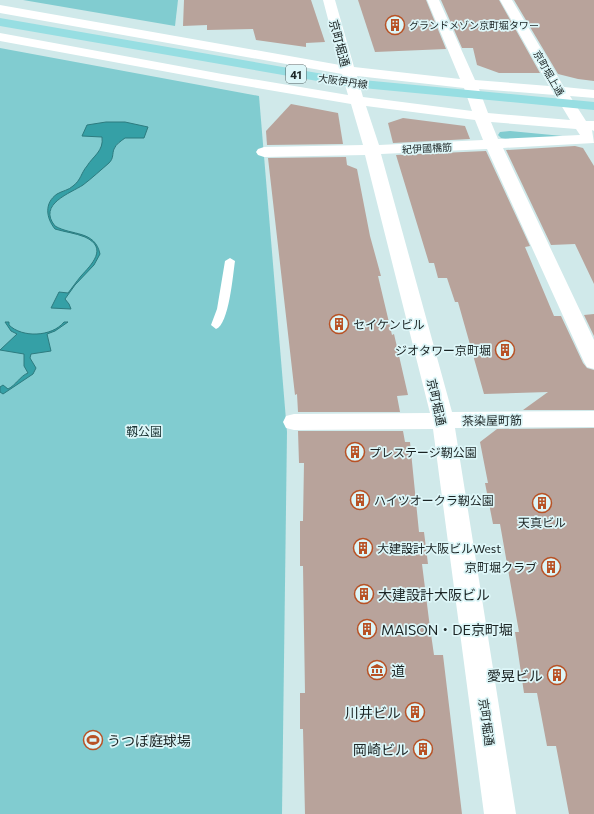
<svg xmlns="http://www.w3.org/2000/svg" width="594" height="814" font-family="Commissioner,'Noto Sans JP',sans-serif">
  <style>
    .green { fill: #81ccd0 }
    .water { fill: #35a0a6; stroke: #2d7b7f }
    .building { fill: #b8a39b }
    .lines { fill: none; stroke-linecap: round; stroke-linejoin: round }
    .service { fill: #fff; fill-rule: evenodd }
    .minor { fill: #fff; fill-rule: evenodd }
    .primary { fill: #97dee2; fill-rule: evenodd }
    .labels { text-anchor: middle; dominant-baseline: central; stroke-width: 3.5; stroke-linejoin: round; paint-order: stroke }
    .far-poi-label { font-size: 10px; fill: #1b2424; stroke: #ddf6f8; text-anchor: start }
    .far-street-label { font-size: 10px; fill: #1b2424; stroke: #ddf6f8 }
    .shield { fill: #ddf6f8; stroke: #556364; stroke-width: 1 }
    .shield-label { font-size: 11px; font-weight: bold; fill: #1b2424 }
    .street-label { font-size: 12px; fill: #1b2424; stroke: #ddf6f8 }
    .poi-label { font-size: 12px; fill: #1b2424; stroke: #ddf6f8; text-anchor: start }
    .park-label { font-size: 12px; fill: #1c3435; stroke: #ddf6f8 }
    .near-poi-label { font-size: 14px; fill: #1b2424; stroke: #ddf6f8; text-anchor: start }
  </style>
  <rect width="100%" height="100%" fill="#d0e9ea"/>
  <!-- green -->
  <g class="green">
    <polygon points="23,0 178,0 175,26"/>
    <polygon points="0,48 259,96 287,432 282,814 0,814"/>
    <polygon points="510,131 573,137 510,140 501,138 498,135 500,132"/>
  </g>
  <!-- water -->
  <g class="water">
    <path d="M106,122h19l23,5 -4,11h-19c-4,3 -9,6 -11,11 -2,5 0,9 -5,14 -7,6 -18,16 -26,22 -12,8 -46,19 -28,41 17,10 40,4 45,28l-6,11 -19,20 -10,14 4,5 2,5 -20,-1 8,-16 9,1c4,-5 8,-11 13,-17 10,-11 28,-28 4,-39 -10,-4 -20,-5 -30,-8 -9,-11 -11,-26 2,-35 5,-3 12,-4 16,-8 8,-6 8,-13 14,-20 6,-10 17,-15 15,-29l-20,-1 5,-11z"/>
    <path d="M5,322h4v3c13,13 43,12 55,-3h4l-13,9 -8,3 4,17 -20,3 -1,4 6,10 -3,6 -30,20 -3,-2v-5l3,-2 5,4c8,-4 12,-13 20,-16l-4,-7v-12l-24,-4 17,-16 -6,-3z"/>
  </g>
  <!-- building -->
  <g class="building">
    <polygon points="184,0 311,0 325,42 306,43 306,47 256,40 253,29 207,30 207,25 183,26"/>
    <polygon points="358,0 426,0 446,49 375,52"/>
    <polygon points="441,0 499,0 540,73 499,73 477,65 473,48 462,48"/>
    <polygon points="514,0 594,0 594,81 578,79 558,74"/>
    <polygon points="291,104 338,113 343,144 267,145 266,131"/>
    <polygon points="403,118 465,126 470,139 393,143 388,123"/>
    <polygon points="575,146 583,148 594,166 594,284 575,244 551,245 506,150"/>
    <polygon points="486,151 530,246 525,247 554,316 561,316 583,363 587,368 594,370 594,410 523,410 548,392 484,394 458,302 455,302 447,278 438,278 434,263 429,263 396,155"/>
    <polygon points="346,157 347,165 357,169 370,236 381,276 378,276 392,335 394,334 408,395 397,396 400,412 298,412 297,394 295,395 268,158"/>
    <polygon points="594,314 594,336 584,315"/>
    <polygon points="594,428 594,814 569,814 556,746 547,746 537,693 524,693 515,632 519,632 500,524 493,524 485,483 488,483 480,442 497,429"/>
    <polygon points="298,431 403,431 405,442 410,442 419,532 424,532 428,564 422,564 429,620 434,655 443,655 462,814 305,814 303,729 300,729 300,693 305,693 303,566 300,566 300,521 303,521 304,463 299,463"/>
  </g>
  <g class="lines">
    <!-- service -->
    <path class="service" d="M230,258l5,3c-2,13 -6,64 -19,68l-5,-4 6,-16 8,-48z"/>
    <!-- minor -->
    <path class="minor" d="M323,0h12l19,67 106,12 -33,-79h12l36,80 74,6 -49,-86h12l52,87 30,3v8l-24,-2 16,25h8v10l-2,-1 2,13 -91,5 91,192v29l-7,-2 -3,-5 -97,-213 -106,5 71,258 142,-1v16l-139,1 61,386h-32l-51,-385 -139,1 -8,-2 -3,-6 3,-6 8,-2 136,-1 -65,-258 -101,2 -6,-2 -2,-3 2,-3 6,-2 99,-2 -12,-41 -129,-22 -222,-41v-8l222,41 126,21 -6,-21 -342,-61v-8l340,60zM357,76l107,12 8,23 -109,-14zM479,89l76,6 15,25 -82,-7zM366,106l109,14 8,20 -104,5zM491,122l85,7 4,6 -82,4z"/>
    <!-- primary -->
    <polygon class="primary" points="0,18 352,79 594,102 594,110 352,87 0,26"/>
  </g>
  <!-- icons -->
  <defs>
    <symbol id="building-ring" viewBox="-11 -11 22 22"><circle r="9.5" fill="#ddf6f8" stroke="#b85225" stroke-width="1.5"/><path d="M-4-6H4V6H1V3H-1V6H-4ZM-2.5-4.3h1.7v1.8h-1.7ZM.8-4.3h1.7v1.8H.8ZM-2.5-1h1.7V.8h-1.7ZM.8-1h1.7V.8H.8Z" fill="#b85225"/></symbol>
    <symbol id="museum-ring" viewBox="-11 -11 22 22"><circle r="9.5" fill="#ddf6f8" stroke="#b85225" stroke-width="1.5"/><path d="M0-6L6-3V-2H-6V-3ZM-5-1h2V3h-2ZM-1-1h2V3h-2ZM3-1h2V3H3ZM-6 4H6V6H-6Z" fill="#b85225"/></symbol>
    <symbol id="stadium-ring" viewBox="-11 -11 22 22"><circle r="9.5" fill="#ddf6f8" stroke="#b85225" stroke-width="1.5"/><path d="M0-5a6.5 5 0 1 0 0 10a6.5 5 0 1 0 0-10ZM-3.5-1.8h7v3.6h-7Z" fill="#b85225"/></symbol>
  </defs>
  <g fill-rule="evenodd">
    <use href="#building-ring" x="384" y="14" width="22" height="22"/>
    <use href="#building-ring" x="328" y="313" width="22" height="22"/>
    <use href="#building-ring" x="494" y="339" width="22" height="22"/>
    <use href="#building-ring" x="344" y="441" width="22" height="22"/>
    <use href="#building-ring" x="349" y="489" width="22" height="22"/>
    <use href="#building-ring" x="531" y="492" width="22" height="22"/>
    <use href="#building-ring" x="352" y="537" width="22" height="22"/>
    <use href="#building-ring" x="540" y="556" width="22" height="22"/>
    <use href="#building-ring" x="353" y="583" width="22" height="22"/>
    <use href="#building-ring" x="356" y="618" width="22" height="22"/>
    <use href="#museum-ring" x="366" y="659" width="22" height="22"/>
    <use href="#building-ring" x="546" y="664" width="22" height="22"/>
    <use href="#building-ring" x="404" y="701" width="22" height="22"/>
    <use href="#stadium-ring" x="82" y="729" width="22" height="22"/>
    <use href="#building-ring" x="412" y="738" width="22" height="22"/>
  </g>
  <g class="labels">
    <!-- far-poi labels -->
    <g class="far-poi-label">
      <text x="409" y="25">グランドメゾン京町堀タワー</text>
    </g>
    <!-- far-street labels -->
    <g class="far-street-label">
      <text transform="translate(549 73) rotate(60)">京町堀上通</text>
      <text transform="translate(343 81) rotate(8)">大阪伊丹線</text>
      <text transform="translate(427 148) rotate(-3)">紀伊國橋筋</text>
    </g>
    <!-- shield labels -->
    <rect class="shield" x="286" y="65" width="20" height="18" rx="3"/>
    <g class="shield-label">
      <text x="296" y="74">41</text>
    </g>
    <!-- street labels -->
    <g class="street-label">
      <text transform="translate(340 43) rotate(75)">京町堀通</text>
      <text transform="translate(437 402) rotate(77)">京町堀通</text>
      <text transform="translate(492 420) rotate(-1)">茶染屋町筋</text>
      <text transform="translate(487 722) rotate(82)">京町堀通</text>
    </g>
    <!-- poi labels -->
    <g class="poi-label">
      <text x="353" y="324">セイケンビル</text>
      <text x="491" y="350" text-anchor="end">ジオタワー京町堀</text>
      <text x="369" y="452">プレステージ靭公園</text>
      <text x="374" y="500">ハイツオークラ靭公園</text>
      <text x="542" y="522" text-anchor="middle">天真ビル</text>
      <text x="377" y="548">大建設計大阪ビルWest</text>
      <text x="537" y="567" text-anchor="end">京町堀クラブ</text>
    </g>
    <!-- park labels -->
    <g class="park-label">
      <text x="144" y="431">靱公園</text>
    </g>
    <!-- near-poi labels -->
    <g class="near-poi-label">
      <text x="378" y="594">大建設計大阪ビル</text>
      <text x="381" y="629">MAISON・DE京町堀</text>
      <text x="391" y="670">道</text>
      <text x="543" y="675" text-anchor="end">愛晃ビル</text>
      <text x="401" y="712" text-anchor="end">川井ビル</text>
      <text x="107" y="740">うつぼ庭球場</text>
      <text x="409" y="749" text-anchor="end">岡崎ビル</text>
    </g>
  </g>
</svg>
